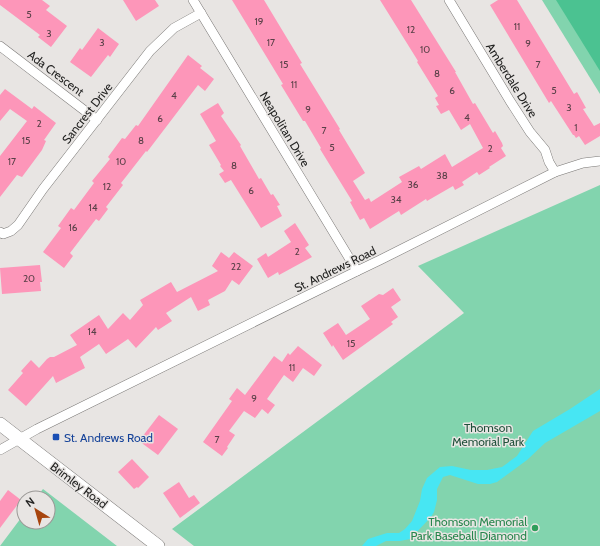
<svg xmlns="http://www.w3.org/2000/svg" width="600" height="546" font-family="Cabin,sans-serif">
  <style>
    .green { fill: #82d4ae }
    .forest { fill: #4bc291 }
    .water { fill: #47e6f3 }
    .building { fill: #fd96b9 }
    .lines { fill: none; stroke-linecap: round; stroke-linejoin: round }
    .street-casing { stroke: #7a7876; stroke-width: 10 }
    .secondary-casing { stroke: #7a7876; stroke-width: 14 }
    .street { stroke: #fff; stroke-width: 9 }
    .secondary { stroke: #fff; stroke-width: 13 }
    .transit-dot { fill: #1a4fb4; stroke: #e8e5e3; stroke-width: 1.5 }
    .leisure-dot { fill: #2e9e5b; stroke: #e8e5e3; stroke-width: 1.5 }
    .labels { text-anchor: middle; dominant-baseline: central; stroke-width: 3; stroke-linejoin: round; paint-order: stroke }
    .number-label { font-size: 10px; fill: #5a4048 }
    .street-label { font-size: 12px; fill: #242423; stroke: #e8e5e3 }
    .park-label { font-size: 12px; fill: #20503b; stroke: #e8e5e3 }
    .transit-label { font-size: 12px; fill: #164399; stroke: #e8e5e3; text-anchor: start }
    .leisure-label { font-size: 12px; fill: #27864d; stroke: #e8e5e3; text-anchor: end }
  </style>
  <rect width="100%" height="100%" fill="#e8e5e3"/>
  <!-- green -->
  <g class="green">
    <polygon points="542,0 600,0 600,94"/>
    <polygon points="600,185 600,546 194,546 172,529 464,313 418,266"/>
    <polygon points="43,489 117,546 0,546 24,514 24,522 48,522 48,498 36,498"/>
  </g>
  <!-- forest -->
  <polygon class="forest" points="556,0 600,0 600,71"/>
  <!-- water -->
  <polygon class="water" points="600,389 600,411 545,443 527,460 497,482 490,484 478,484 450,475 443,477 437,489 437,500 434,512 431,517 410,539 400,541 386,541 376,546 362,546 368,539 387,533 399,533 405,529 412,521 420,501 422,489 427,478 440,467 452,466 471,470 487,470 502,467 517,456 533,431 570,409"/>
  <!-- building -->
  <g class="building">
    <polygon points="0,0 42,0 50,6 46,10 67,26 51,47 38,37 40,35 0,5"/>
    <polygon points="123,0 155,0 159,6 136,21"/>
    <polygon points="232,0 264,0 302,63 300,64 340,129 339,130 365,173 353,181 365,200 369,198 371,202 402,182 399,177 419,166 421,169 445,154 452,167 483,148 470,124 461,130 449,110 441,114 436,106 439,105 435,98 438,96 417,62 418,61 380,0 411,0 456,72 455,72 473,104 475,103 493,133 495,131 502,143 503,146 501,148 506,156 489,167 490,168 479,175 477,172 462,182 464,185 455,190 453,186 427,201 426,199 401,215 399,211 370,229 364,218 360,220 350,202 352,201 320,149 321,148 305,121 303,121 281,85 283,84"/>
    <polygon points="498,0 517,0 574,94 577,92 586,108 583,109 594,126 600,123 600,136 585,145 579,136 576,138 574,135 573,135 551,101 549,103 490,5"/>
    <polygon points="98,28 119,44 110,57 108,55 91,77 70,62 80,48 82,50"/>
    <polygon points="188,55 202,66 200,68 214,79 205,91 198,85 147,152 146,151 125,178 121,183 123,185 106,207 108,209 99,221 96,219 70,253 73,256 64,268 43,252 61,228 58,226 71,208 74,210 94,183 92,181 110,159 108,157 122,138 125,139 136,125 138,126"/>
    <polygon points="5,89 32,109 34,106 56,123 44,140 46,141 42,150 22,177 17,175 0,197 0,156 27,121 10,109 0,121 0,95"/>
    <polygon points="218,103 224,113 221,116 241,145 240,146 259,179 261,178 271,195 273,194 280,205 277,206 282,216 261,228 231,180 225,183 219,174 224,171 220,166 221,165 209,145 216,141 200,114"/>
    <polygon points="295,223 309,245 305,248 312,257 279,275 278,272 268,278 257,259 266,253 268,257 291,242 284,231"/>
    <polygon points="221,252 229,258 234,252 253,266 239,285 232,280 225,291 208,300 210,305 198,311 191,297 166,313 172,321 158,330 156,327 136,348 128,339 106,354 99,344 80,357 85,368 56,383 53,376 26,406 8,390 23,373 21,371 31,360 39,368 47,359 50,357 54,357 77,345 70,335 99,315 108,329 123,313 130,320 143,305 140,300 171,282 177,292 218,271 212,266"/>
    <polygon points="40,265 42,282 40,282 41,291 2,294 0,268"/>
    <polygon points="393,288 401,300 391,307 398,317 391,322 393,324 343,360 333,345 332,347 323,333 338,323 346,335 370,319 361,306 379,294 383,295"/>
    <polygon points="298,346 322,365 314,376 303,368 293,382 284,375 267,399 275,405 268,414 262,409 255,418 244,411 229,431 235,435 227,447 228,448 222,456 203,442 232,401 229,399 237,388 245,395 274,356 282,362 288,353 290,355"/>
    <polygon points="159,415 178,429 158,455 139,441"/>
    <polygon points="132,459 149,477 138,488 137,487 134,489 118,472"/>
    <polygon points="179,482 189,498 194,495 200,503 180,518 163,493"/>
    <polygon points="8,490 21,500 0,528 0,501"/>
  </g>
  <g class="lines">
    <defs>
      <g id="street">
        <polyline points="193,0 357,271"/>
        <polyline points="449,0 510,101 530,132 545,150 549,162 555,172"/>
        <polyline points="0,46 97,120"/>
        <polyline points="0,232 3,234 11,231 18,225 43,189 150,51 174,28 201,13"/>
        <polyline points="0,450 37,429 357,271 380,260 555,172 583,163 600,161"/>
      </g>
      <polyline id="secondary" points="0,424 158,546"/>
    </defs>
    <!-- street casing -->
    <use href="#street" class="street-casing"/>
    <!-- secondary casing -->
    <use href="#secondary" class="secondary-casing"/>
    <!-- street -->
    <use href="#street" class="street"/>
    <!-- secondary -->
    <use href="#secondary" class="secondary"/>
  </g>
  <!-- markers -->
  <rect class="transit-dot" x="52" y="433" width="8" height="8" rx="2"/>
  <circle class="leisure-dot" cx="535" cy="528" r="4"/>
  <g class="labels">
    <!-- number labels -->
    <g class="number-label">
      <text x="29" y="14">5</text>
      <text x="259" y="21">19</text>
      <text x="517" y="26">11</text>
      <text x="411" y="29">12</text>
      <text x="49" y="33">3</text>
      <text x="102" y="42">3</text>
      <text x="271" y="42">17</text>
      <text x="528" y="43">9</text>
      <text x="425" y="49">10</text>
      <text x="284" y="64">15</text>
      <text x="538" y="64">7</text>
      <text x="437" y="73">8</text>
      <text x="294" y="84">11</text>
      <text x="452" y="90">6</text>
      <text x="554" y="90">5</text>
      <text x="174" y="95">4</text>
      <text x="569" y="107">3</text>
      <text x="308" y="109">9</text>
      <text x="467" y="117">4</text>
      <text x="160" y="118">6</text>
      <text x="39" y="123">2</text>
      <text x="576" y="127">1</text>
      <text x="324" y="130">7</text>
      <text x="26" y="140">15</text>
      <text x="141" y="140">8</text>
      <text x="332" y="147">5</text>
      <text x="490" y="148">2</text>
      <text x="12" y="161">17</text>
      <text x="121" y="161">10</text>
      <text x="234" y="165">8</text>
      <text x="442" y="175">38</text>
      <text x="413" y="184">36</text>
      <text x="107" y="186">12</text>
      <text x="251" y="190">6</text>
      <text x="396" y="199">34</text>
      <text x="93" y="207">14</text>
      <text x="73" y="227">16</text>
      <text x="297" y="251">2</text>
      <text x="236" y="266">22</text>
      <text x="29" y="278">20</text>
      <text x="92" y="331">14</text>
      <text x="351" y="343">15</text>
      <text x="292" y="367">11</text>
      <text x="254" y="398">9</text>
      <text x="217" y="439">7</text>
    </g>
    <!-- street labels -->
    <g class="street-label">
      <text transform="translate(56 73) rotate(37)">Ada Crescent</text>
      <text transform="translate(512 80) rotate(58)">Amberdale Drive</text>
      <text transform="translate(87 113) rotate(-52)">Sancrest Drive</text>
      <text transform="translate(285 129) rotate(59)">Neapolitan Drive</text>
      <text transform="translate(335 269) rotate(-26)">St. Andrews Road</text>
      <text transform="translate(79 485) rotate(37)">Brimley Road</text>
    </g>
    <!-- park labels -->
    <g class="park-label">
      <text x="488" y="427">Thomson<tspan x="488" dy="14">Memorial Park</tspan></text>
    </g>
    <!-- transit labels -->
    <g class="transit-label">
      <text x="64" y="437">St. Andrews Road</text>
    </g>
    <!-- leisure labels -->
    <g class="leisure-label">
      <text x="527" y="521">Thomson Memorial<tspan x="527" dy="14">Park Baseball Diamond</tspan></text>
    </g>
  </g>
  <!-- north arrow -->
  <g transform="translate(36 510) rotate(323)"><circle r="19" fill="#e8e5e3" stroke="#9a9896"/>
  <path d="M0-3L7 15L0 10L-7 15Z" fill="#a7440d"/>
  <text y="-6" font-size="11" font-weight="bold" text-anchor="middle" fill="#242423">N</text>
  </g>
</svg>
